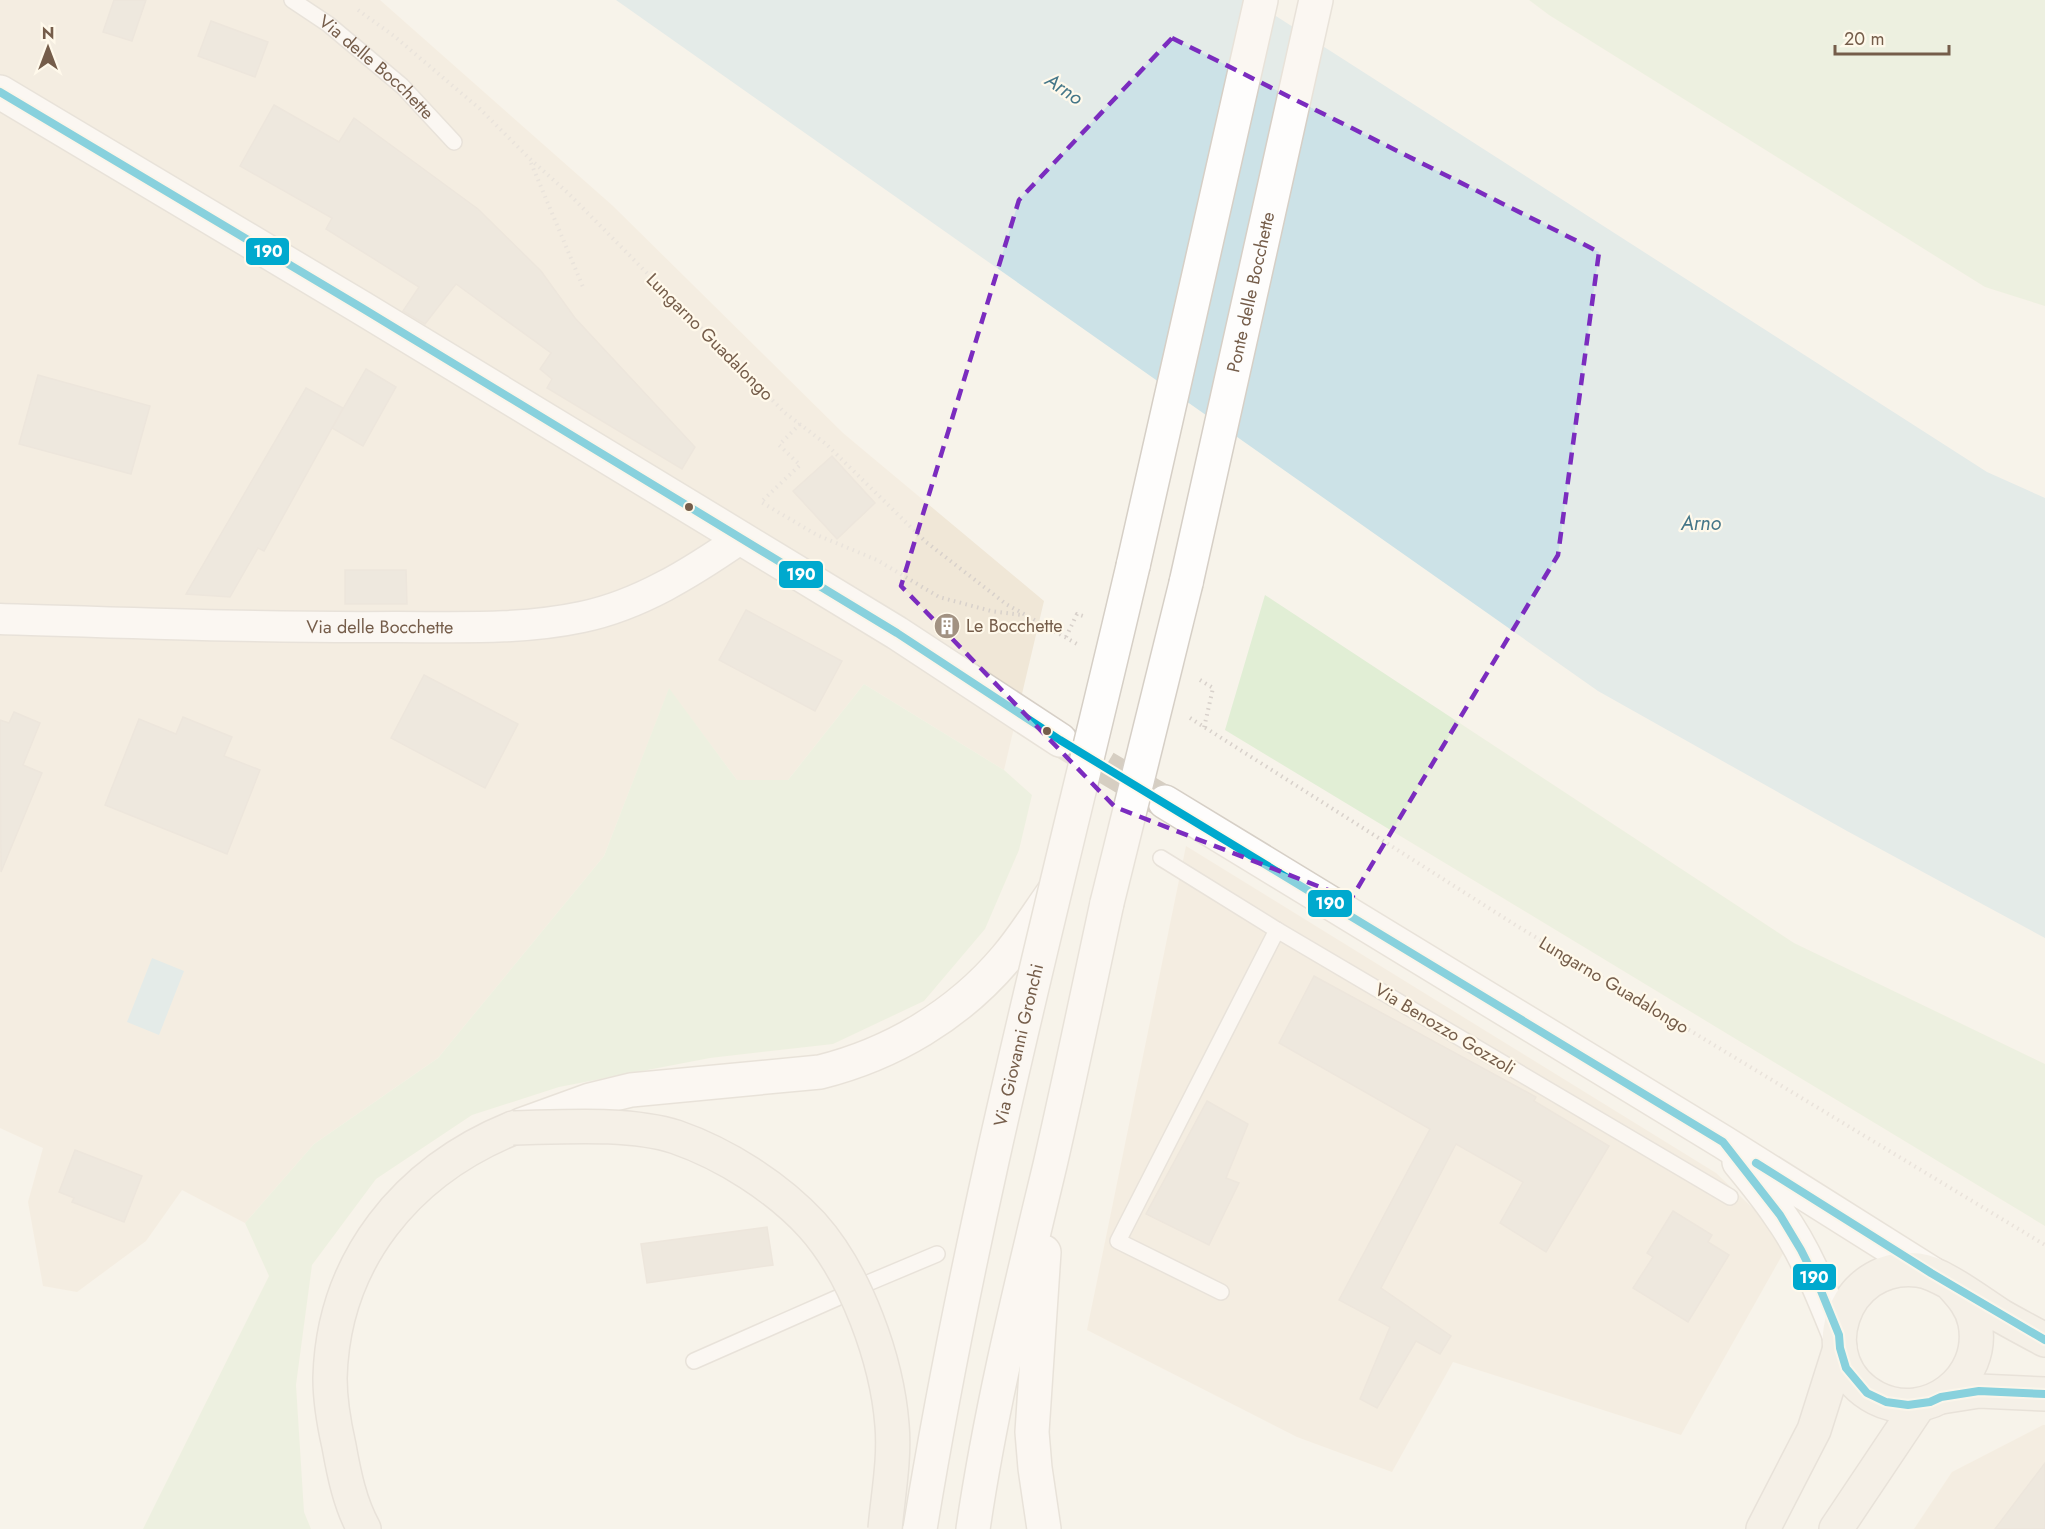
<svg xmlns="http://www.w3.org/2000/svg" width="2045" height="1529" font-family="Jost,sans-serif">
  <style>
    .residential { fill: #f0e7d7 }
    .green { fill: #e1eed5 }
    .water { fill: #cce2e7 }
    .building { fill: #e3dbd1; stroke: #e0d7cc; stroke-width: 1.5 }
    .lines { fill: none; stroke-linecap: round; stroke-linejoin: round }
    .secondary-tunnel { stroke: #d6cec2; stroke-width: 33; stroke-dasharray: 33 16; stroke-linecap: butt }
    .service-casing { stroke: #d6cfc7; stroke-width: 18 }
    .minor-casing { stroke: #d6cfc7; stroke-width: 33 }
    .secondary-casing { stroke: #d6cfc6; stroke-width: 36 }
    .primary-casing { stroke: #d5cec6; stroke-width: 36 }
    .path { stroke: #d8d1cb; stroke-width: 4; stroke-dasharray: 1.5 4.5; stroke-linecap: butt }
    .service { stroke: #fefdfc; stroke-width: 15 }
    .minor { stroke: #fefdfc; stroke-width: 30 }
    .secondary { stroke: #fefdfc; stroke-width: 33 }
    .primary { stroke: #f2eee5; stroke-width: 33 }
    .secondary-bridge-casing { stroke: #d6cfc6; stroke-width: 36; stroke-linecap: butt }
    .primary-bridge-casing { stroke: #d5cec6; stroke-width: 36; stroke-linecap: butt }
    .secondary-bridge { stroke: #fefdfc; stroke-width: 33 }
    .primary-bridge { stroke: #f2eee5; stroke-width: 33 }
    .bus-1-casing { stroke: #fff9eb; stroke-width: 12 }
    .bus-1 { stroke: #00a9ce; stroke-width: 8 }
    .marked { fill: none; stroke: #7b2cbf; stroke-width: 4.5; stroke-dasharray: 12 8; stroke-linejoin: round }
    .bus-dot { fill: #755d4a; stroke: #fff9eb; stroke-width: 2 }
    .labels { text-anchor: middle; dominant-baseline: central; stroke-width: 4.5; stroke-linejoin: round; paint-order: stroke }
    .street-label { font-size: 18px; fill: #755d4a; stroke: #fff9eb }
    .poi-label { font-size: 18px; fill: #755d4a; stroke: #fff9eb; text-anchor: start }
    .water-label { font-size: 20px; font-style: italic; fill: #447688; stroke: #fff9eb }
    .line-badge { stroke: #fff9eb; stroke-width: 2 }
    .badge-label { font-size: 16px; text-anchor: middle; font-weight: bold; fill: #fff }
  </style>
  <rect width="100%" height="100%" fill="#f7f3ea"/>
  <!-- residential -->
  <g class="residential">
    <polygon points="0,0 380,0 613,206 843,433 1044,601 1004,770 864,684 788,780 737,780 669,689 604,856 438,1058 314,1144 245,1223 182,1190 146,1241 77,1292 43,1286 28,1202 43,1148 0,1128"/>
    <polygon points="1186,846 1716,1173 1760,1215 1785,1250 1681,1435 1453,1362 1392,1472 1297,1437 1087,1330"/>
    <polygon points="2043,1425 2045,1425 2045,1529 1914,1529 1952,1472"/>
  </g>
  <!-- green -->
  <g class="green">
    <polygon points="1529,0 2045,0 2045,306 1985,287 1549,15"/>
    <polygon points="1265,595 1794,943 2045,1064 2045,1226 1225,730"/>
    <polygon points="864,684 1004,770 1032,795 1019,850 985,929 924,1001 833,1044 710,1058 559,1087 472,1115 376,1179 312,1265 296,1385 304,1512 311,1529 143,1529 269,1276 245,1223 314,1144 438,1058 604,856 669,688 737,780 788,780"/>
  </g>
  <!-- water -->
  <g class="water">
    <polygon points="616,0 1251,0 1987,472 2045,498 2045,938 1847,831 1598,691"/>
    <polygon points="152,958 184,971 159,1035 127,1022"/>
  </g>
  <!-- building -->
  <g class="building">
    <polygon points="114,0 146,0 132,41 103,32"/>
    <polygon points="211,21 268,42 255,77 198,56"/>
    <polygon points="274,105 339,142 354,118 478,209 541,271 575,318 695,447 682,469 547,388 552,379 540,369 551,353 456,284 425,324 403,311 419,287 326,229 332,218 240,166"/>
    <polygon points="366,369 396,387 363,446 332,428"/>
    <polygon points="38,375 150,406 131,474 19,444"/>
    <polygon points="306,388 343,408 264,551 258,548 230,597 186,594"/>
    <polygon points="832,456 875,503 837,539 793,491"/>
    <polygon points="345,570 406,570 407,604 345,604"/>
    <polygon points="746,610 842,661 815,711 719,660"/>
    <polygon points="424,675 518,724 485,788 391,738"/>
    <polygon points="14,712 40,723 23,765 42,773 1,872 0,720 9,723"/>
    <polygon points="183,717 232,737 224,756 260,770 227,854 105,805 139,719 176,734"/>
    <polygon points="1314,976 1536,1097 1534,1101 1609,1146 1546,1252 1500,1223 1523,1182 1456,1144 1381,1288 1451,1336 1440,1354 1416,1341 1377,1408 1360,1399 1390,1327 1339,1300 1430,1129 1279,1043"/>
    <polygon points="1207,1101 1248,1124 1226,1178 1239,1183 1209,1245 1146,1214"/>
    <polygon points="75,1150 142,1176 124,1222 72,1202 74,1198 59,1192"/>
    <polygon points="1673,1211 1712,1235 1708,1242 1729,1255 1688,1322 1633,1288 1653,1257 1647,1253"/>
    <polygon points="767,1227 773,1265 647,1283 641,1244"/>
    <polygon points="2045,1463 2045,1529 1995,1529"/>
  </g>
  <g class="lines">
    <!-- secondary-tunnel -->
    <polyline class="secondary-tunnel" points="1063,742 1161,800"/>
    <defs>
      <g id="service">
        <path id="s1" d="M292,0l36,24 74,62 52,56"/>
        <polyline points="1161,858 1277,930 1730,1197"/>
        <polyline points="868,1283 937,1254"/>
        <polyline points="1221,1292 1118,1241 1277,930"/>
        <polyline points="694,1361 837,1298"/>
      </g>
      <g id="minor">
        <path id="s2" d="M0,619c132,4 264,9 396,8 61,0 125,3 186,-10 58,-12 110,-45 158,-78"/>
      </g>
      <g id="secondary">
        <polyline points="0,92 362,308 897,633 1060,740"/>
        <polyline points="1133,566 1261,0"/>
        <path id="s3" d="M1186,583l130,-583"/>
        <polyline points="1165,802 1723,1142 1931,1273"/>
        <path d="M521,1125l69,-25 41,-10 189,-18c72,-18 138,-57 186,-114 18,-21 33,-46 49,-68"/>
        <path d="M1739,1162c14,17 28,34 40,52 26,36 43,79 60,121"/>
        <path d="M973,1529c18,-123 48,-243 77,-364 20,-87 38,-174 57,-262"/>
        <polyline points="1044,1529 1035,1468 1032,1432 1044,1252"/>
      </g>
      <g id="primary">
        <path d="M1952,1285c10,11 20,22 23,38 11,56 -48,101 -99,75 -68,-35 -34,-137 42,-128 24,3 61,32 83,46 14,8 29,16 44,24"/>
        <polyline points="1941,1397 1979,1391 2045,1394"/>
        <path d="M364,1529c-14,-25 -20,-55 -25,-83 -5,-22 -9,-45 -9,-68 3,-118 77,-207 183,-250"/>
        <polyline points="1763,1529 1814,1430 1840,1348"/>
        <polyline points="1836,1529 1919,1405"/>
      </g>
    </defs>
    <!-- service casing -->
    <use href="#service" class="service-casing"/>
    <!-- minor casing -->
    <use href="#minor" class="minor-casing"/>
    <!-- secondary casing -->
    <use href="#secondary" class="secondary-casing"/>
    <!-- primary casing -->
    <use href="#primary" class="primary-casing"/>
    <!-- path -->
    <g class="path">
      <polyline points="358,10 394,36 480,109 530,159 569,194 785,413 826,444 926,542 1006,604 1079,645"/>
      <polyline points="531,163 583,287"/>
      <polyline points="800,424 779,445 800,465 761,502 817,535 877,560 939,597 991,611 1021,615"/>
      <polyline points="1066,637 1077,614 1083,616"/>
      <polyline points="1200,680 1213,688 1204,728"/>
      <polyline points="1190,718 1517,926 2045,1245"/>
    </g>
    <!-- service -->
    <use href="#service" class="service"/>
    <!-- minor -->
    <use href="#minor" class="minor"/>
    <!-- secondary -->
    <use href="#secondary" class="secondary"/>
    <!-- primary -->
    <use href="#primary" class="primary"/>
    <defs>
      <g id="secondary-bridge">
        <polyline points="1107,903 1186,583"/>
        <path id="s4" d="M920,1529c53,-325 138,-643 213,-963"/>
      </g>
      <path id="primary-bridge" d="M513,1128c49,-1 117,-6 163,9 49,17 101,50 136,88 44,49 75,135 80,200 3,34 -4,70 -7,104"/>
    </defs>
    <!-- secondary-bridge casing -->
    <use href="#secondary-bridge" class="secondary-bridge-casing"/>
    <!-- primary-bridge casing -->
    <use href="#primary-bridge" class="primary-bridge-casing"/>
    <!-- secondary-bridge -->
    <use href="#secondary-bridge" class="secondary-bridge"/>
    <!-- primary-bridge -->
    <use href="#primary-bridge" class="primary-bridge"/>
    <defs>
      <g id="bus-1">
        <polyline points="0,92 362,308 897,633 1060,740 1723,1142 1780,1215 1801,1250 1819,1286 1839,1335 1840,1348 1846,1368 1867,1393 1886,1402 1908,1405 1930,1402 1941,1397 1979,1391 2045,1394"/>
        <polyline points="1756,1163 1931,1273 2045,1340"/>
      </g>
    </defs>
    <!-- bus-1 casing -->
    <use href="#bus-1" class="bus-1-casing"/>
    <!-- bus-1 -->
    <use href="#bus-1" class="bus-1"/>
  </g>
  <!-- marked area -->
  <path d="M0 0H2045V1529H0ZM1172,38l427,214 -41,303 -207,344 -236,-92 -214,-221 118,-386z" fill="#f7f3ea" fill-opacity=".55" fill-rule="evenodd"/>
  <path class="marked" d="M1172,38l427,214 -41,303 -207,344 -236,-92 -214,-221 118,-386z"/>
  <!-- icons -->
  <defs>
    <symbol id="building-disc" viewBox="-11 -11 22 22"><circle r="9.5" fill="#a29282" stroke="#fff9eb"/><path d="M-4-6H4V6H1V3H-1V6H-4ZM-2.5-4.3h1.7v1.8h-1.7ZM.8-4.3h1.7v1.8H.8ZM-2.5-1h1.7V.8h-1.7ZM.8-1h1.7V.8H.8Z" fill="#fff"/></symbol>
  </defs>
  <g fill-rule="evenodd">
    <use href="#building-disc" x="932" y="611" width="30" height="30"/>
  </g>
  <!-- markers -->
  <g class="bus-dot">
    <circle cx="689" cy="507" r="5"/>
    <circle cx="1047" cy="731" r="5"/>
  </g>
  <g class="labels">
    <!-- street labels -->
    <g class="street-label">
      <text stroke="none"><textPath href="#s1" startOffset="108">Via delle Bocchette</textPath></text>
      <text stroke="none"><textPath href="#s3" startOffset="298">Ponte delle Bocchette</textPath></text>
      <text transform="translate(710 337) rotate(45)">Lungarno Guadalongo</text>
      <text stroke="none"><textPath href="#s2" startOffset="380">Via delle Bocchette</textPath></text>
      <text transform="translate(1614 985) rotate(31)">Lungarno Guadalongo</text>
      <text transform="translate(1445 1029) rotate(31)">Via Benozzo Gozzoli</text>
      <text stroke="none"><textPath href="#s4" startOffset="494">Via Giovanni Gronchi</textPath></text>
    </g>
    <!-- poi labels -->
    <g class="poi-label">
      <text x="966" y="626">Le Bocchette</text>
    </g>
    <!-- water labels -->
    <g class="water-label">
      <text transform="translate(1064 89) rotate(34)">Arno</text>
      <text x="1701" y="523">Arno</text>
    </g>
  </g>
  <g class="line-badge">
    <rect x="245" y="237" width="45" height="29" rx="6" fill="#00a9ce"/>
    <rect x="778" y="560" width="46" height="29" rx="6" fill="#00a9ce"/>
    <rect x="1307" y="889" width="46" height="29" rx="6" fill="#00a9ce"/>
    <rect x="1792" y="1263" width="45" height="28" rx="6" fill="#00a9ce"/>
  </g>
  <g class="badge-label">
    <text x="268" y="257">190</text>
    <text x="801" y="580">190</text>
    <text x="1330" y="909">190</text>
    <text x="1814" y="1283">190</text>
  </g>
  <!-- north arrow -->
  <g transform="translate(48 48)" stroke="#fff9eb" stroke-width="4.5" paint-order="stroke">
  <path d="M0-4.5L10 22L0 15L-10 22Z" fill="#755d4a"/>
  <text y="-9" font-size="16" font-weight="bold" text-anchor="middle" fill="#755d4a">N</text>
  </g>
  <!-- scale -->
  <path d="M1835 45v9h114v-9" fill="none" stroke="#755d4a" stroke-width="3"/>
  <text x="1844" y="45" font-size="18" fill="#755d4a" stroke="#fff9eb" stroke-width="4.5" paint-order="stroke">20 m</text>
</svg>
